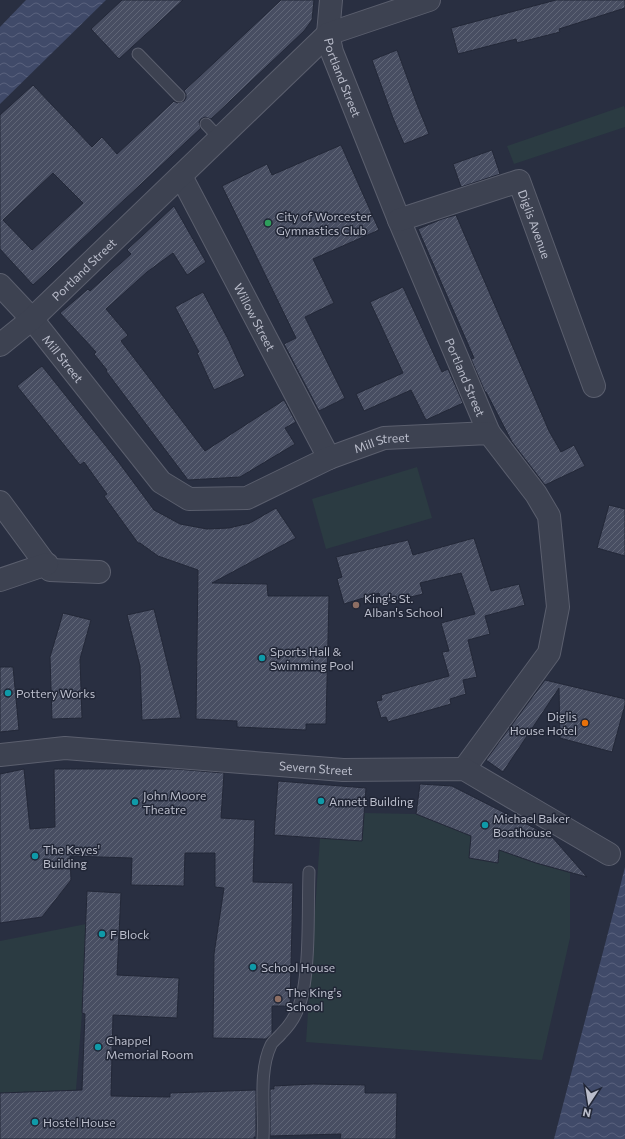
<svg xmlns="http://www.w3.org/2000/svg" width="625" height="1139" font-family="Commissioner,sans-serif">
  <style>
    .green { fill: #2b3b42 }
    .water { fill: url(#water-waves) }
    .building { fill: url(#building-hatch); stroke: #232838; fill-rule: evenodd }
    .lines { fill: none; stroke-linecap: round; stroke-linejoin: round }
    .lane-casing { stroke: #5b5f6e; stroke-width: 13 }
    .street-casing { stroke: #5b5f6e; stroke-width: 24 }
    .lane { stroke: #3d4251; stroke-width: 11 }
    .street { stroke: #3d4251; stroke-width: 22 }
    .leisure-dot { fill: #2e9e5b; stroke: #212636; stroke-width: 1.5 }
    .education-dot { fill: #8d6e63; stroke: #212636; stroke-width: 1.5 }
    .culture-dot { fill: #0f9aa8; stroke: #212636; stroke-width: 1.5 }
    .food-dot { fill: #e8710a; stroke: #212636; stroke-width: 1.5 }
    .labels { text-anchor: middle; dominant-baseline: central; stroke-width: 3; stroke-linejoin: round; paint-order: stroke }
    .street-label { font-size: 12px; fill: #babdcb; stroke: #212636 }
    .poi-label { font-size: 12px; fill: #babdcb; stroke: #212636; text-anchor: start }
  </style>
  <defs>
    <pattern id="water-waves" width="16" height="10" patternUnits="userSpaceOnUse"><rect width="16" height="10" fill="#404a69"/><path d="M0 5q4-4 8 0t8 0" fill="none" stroke="#5a627d"/></pattern>
    <pattern id="building-hatch" width="6" height="6" patternUnits="userSpaceOnUse"><rect width="6" height="6" fill="#484e62"/><path d="M-1 1l2-2M0 6l6-6M5 7l2-2" fill="none" stroke="#606677"/></pattern>
  </defs>
  <rect width="100%" height="100%" fill="#292f41"/>
  <!-- green -->
  <g class="green">
    <polygon points="624,106 625,110 625,127 514,164 507,146"/>
    <polygon points="417,467 432,518 326,549 312,499"/>
    <polygon points="364,813 416,814 471,836 469,858 497,863 499,850 536,863 570,873 570,938 542,1060 306,1042 320,838 362,841"/>
    <polygon points="86,924 82,1013 76,1090 0,1093 0,941"/>
  </g>
  <!-- water -->
  <g class="water">
    <polygon points="26,0 106,0 0,104 0,27"/>
    <polygon points="625,867 625,1139 554,1139 620,887"/>
  </g>
  <!-- building -->
  <g class="building">
    <polygon points="122,0 183,0 119,59 91,29"/>
    <path d="M281,0h33l-2,20 -8,11 -93,88 -6,-2 -4,2 -2,3 2,6 -168,157 -33,-36v-134l33,-30 59,62 10,-10 15,17 57,-53 3,2 7,-2 2,-3v-4l-2,-3zM53,173l30,30 -51,47 -29,-30z"/>
    <polygon points="556,0 625,0 625,8 559,29 560,32 517,43 516,39 458,54 451,28"/>
    <polygon points="397,50 418,107 429,134 404,144 393,118 372,60"/>
    <polygon points="341,145 379,230 313,259 334,303 305,317 345,398 319,411 284,344 296,338 222,186 267,164 272,175"/>
    <polygon points="492,150 500,174 461,187 453,164"/>
    <polygon points="174,206 206,262 187,275 173,253 147,272 106,309 128,335 121,341 205,451 284,400 296,422 285,428 295,444 240,477 188,480 106,371 107,370 94,354 96,352 60,313 88,289 90,291 131,254 127,250"/>
    <polygon points="456,215 549,431 561,452 574,445 585,466 545,485 512,442 486,392 485,392 471,359 474,358 418,229 442,219"/>
    <polygon points="403,287 442,372 448,369 463,403 426,420 411,390 364,411 356,394 403,373 370,302"/>
    <polygon points="203,292 228,339 245,376 214,390 197,353 199,352 175,307"/>
    <polygon points="42,366 117,460 154,510 180,524 207,529 229,528 250,523 276,508 296,538 212,583 267,584 268,596 329,596 326,724 306,724 306,730 237,727 237,721 196,719 198,570 158,556 140,543 138,543 104,496 107,494 84,462 80,465 17,386"/>
    <polygon points="609,505 625,509 625,556 597,548"/>
    <polygon points="474,538 491,591 519,584 525,605 485,616 490,634 468,640 477,677 463,680 466,694 450,699 451,704 388,722 386,717 381,718 376,701 382,700 381,695 449,676 442,652 449,651 441,623 475,614 461,573 420,583 423,594 382,604 379,593 344,604 337,579 342,577 336,557 408,540 413,555"/>
    <polygon points="154,609 181,718 142,720 140,666 127,615"/>
    <polygon points="63,613 91,620 80,659 82,718 52,719 50,657"/>
    <polygon points="0,667 13,667 19,730 0,732"/>
    <polygon points="545,680 625,699 625,705 612,752 560,738 559,688 503,772 486,760"/>
    <polygon points="24,769 30,829 55,827 54,769 176,769 224,773 221,818 255,820 253,882 293,883 290,1006 272,1006 272,1034 266,1039 213,1038 214,954 224,888 215,887 215,853 185,853 184,886 131,885 132,858 70,856 71,880 42,917 0,923 0,774"/>
    <polygon points="278,781 366,788 362,841 274,835"/>
    <polygon points="420,784 452,786 552,837 587,877 536,863 499,850 498,863 469,858 471,836 416,814"/>
    <polygon points="87,891 121,893 117,975 179,978 177,1018 113,1015 111,1096 170,1097 170,1093 256,1090 256,1137 254,1137 254,1139 0,1139 0,1093 82,1090 85,1014 82,1013"/>
    <polygon points="313,1084 365,1085 365,1093 397,1093 396,1139 340,1139 341,1134 270,1136 270,1089 274,1089 274,1086"/>
  </g>
  <g class="lines">
    <defs>
      <g id="lane">
        <polyline points="138,54 179,96"/>
        <polyline points="206,124 220,139"/>
        <path d="M263,1139c2,-29 -5,-67 8,-94 2,-4 7,-7 10,-11 8,-8 16,-20 19,-31 5,-14 6,-30 7,-45 2,-29 1,-57 2,-86"/>
      </g>
      <g id="street">
        <path id="s1" d="M331,0l-3,34 4,18 67,168 90,213"/>
        <path id="s2" d="M181,176l148,282"/>
        <path id="s3" d="M399,220l120,-39 75,205"/>
        <path id="s4" d="M0,285l32,34 129,163 28,17 58,-1 82,-40 55,-20 105,-5 47,61 13,22 9,91 -9,46 -85,116"/>
        <path id="s5" d="M0,345l32,-26 296,-285 101,-34"/>
        <polyline points="0,502 50,570 99,572"/>
        <polyline points="0,580 47,564"/>
        <path id="s6" d="M0,755l65,-7 278,22 121,-1 145,85"/>
      </g>
    </defs>
    <!-- lane casing -->
    <use href="#lane" class="lane-casing"/>
    <!-- street casing -->
    <use href="#street" class="street-casing"/>
    <!-- lane -->
    <use href="#lane" class="lane"/>
    <!-- street -->
    <use href="#street" class="street"/>
  </g>
  <!-- markers -->
  <circle class="leisure-dot" cx="268" cy="223" r="4"/>
  <g class="education-dot">
    <circle cx="356" cy="605" r="4"/>
    <circle cx="278" cy="999" r="4"/>
  </g>
  <g class="culture-dot">
    <circle cx="262" cy="658" r="4"/>
    <circle cx="8" cy="693" r="4"/>
    <circle cx="321" cy="801" r="4"/>
    <circle cx="135" cy="802" r="4"/>
    <circle cx="485" cy="825" r="4"/>
    <circle cx="35" cy="856" r="4"/>
    <circle cx="102" cy="934" r="4"/>
    <circle cx="253" cy="967" r="4"/>
    <circle cx="98" cy="1047" r="4"/>
    <circle cx="35" cy="1122" r="4"/>
  </g>
  <circle class="food-dot" cx="585" cy="723" r="4"/>
  <g class="labels">
    <!-- street labels -->
    <g class="street-label">
      <text stroke="none"><textPath href="#s1" startOffset="80">Portland Street</textPath></text>
      <text stroke="none"><textPath href="#s3" startOffset="172">Diglis Avenue</textPath></text>
      <text stroke="none"><textPath href="#s5" startOffset="113">Portland Street</textPath></text>
      <text stroke="none"><textPath href="#s2" startOffset="159">Willow Street</textPath></text>
      <text stroke="none"><textPath href="#s4" startOffset="97">Mill Street</textPath></text>
      <text stroke="none"><textPath href="#s1" startOffset="404">Portland Street</textPath></text>
      <text stroke="none"><textPath href="#s4" startOffset="492">Mill Street</textPath></text>
      <text stroke="none"><textPath href="#s6" startOffset="317">Severn Street</textPath></text>
    </g>
    <!-- poi labels -->
    <g class="poi-label">
      <text x="276" y="216">City of Worcester<tspan x="276" dy="14">Gymnastics Club</tspan></text>
      <text x="364" y="598">King's St.<tspan x="364" dy="14">Alban's School</tspan></text>
      <text x="270" y="651">Sports Hall &amp;<tspan x="270" dy="14">Swimming Pool</tspan></text>
      <text x="16" y="693">Pottery Works</text>
      <text x="577" y="716" text-anchor="end">Diglis<tspan x="577" dy="14">House Hotel</tspan></text>
      <text x="143" y="795">John Moore<tspan x="143" dy="14">Theatre</tspan></text>
      <text x="329" y="801">Annett Building</text>
      <text x="493" y="818">Michael Baker<tspan x="493" dy="14">Boathouse</tspan></text>
      <text x="43" y="849">The Keyes'<tspan x="43" dy="14">Building</tspan></text>
      <text x="110" y="934">F Block</text>
      <text x="261" y="967">School House</text>
      <text x="286" y="992">The King's<tspan x="286" dy="14">School</tspan></text>
      <text x="106" y="1040">Chappel<tspan x="106" dy="14">Memorial Room</tspan></text>
      <text x="43" y="1122">Hostel House</text>
    </g>
  </g>
  <!-- north arrow -->
  <g transform="translate(589 1103) rotate(192)" stroke="#212636" stroke-width="3" paint-order="stroke">
  <path d="M0-3L7 15L0 10L-7 15Z" fill="#babdcb"/>
  <text y="-6" font-size="11" font-weight="bold" text-anchor="middle" fill="#babdcb">N</text>
  </g>
</svg>
